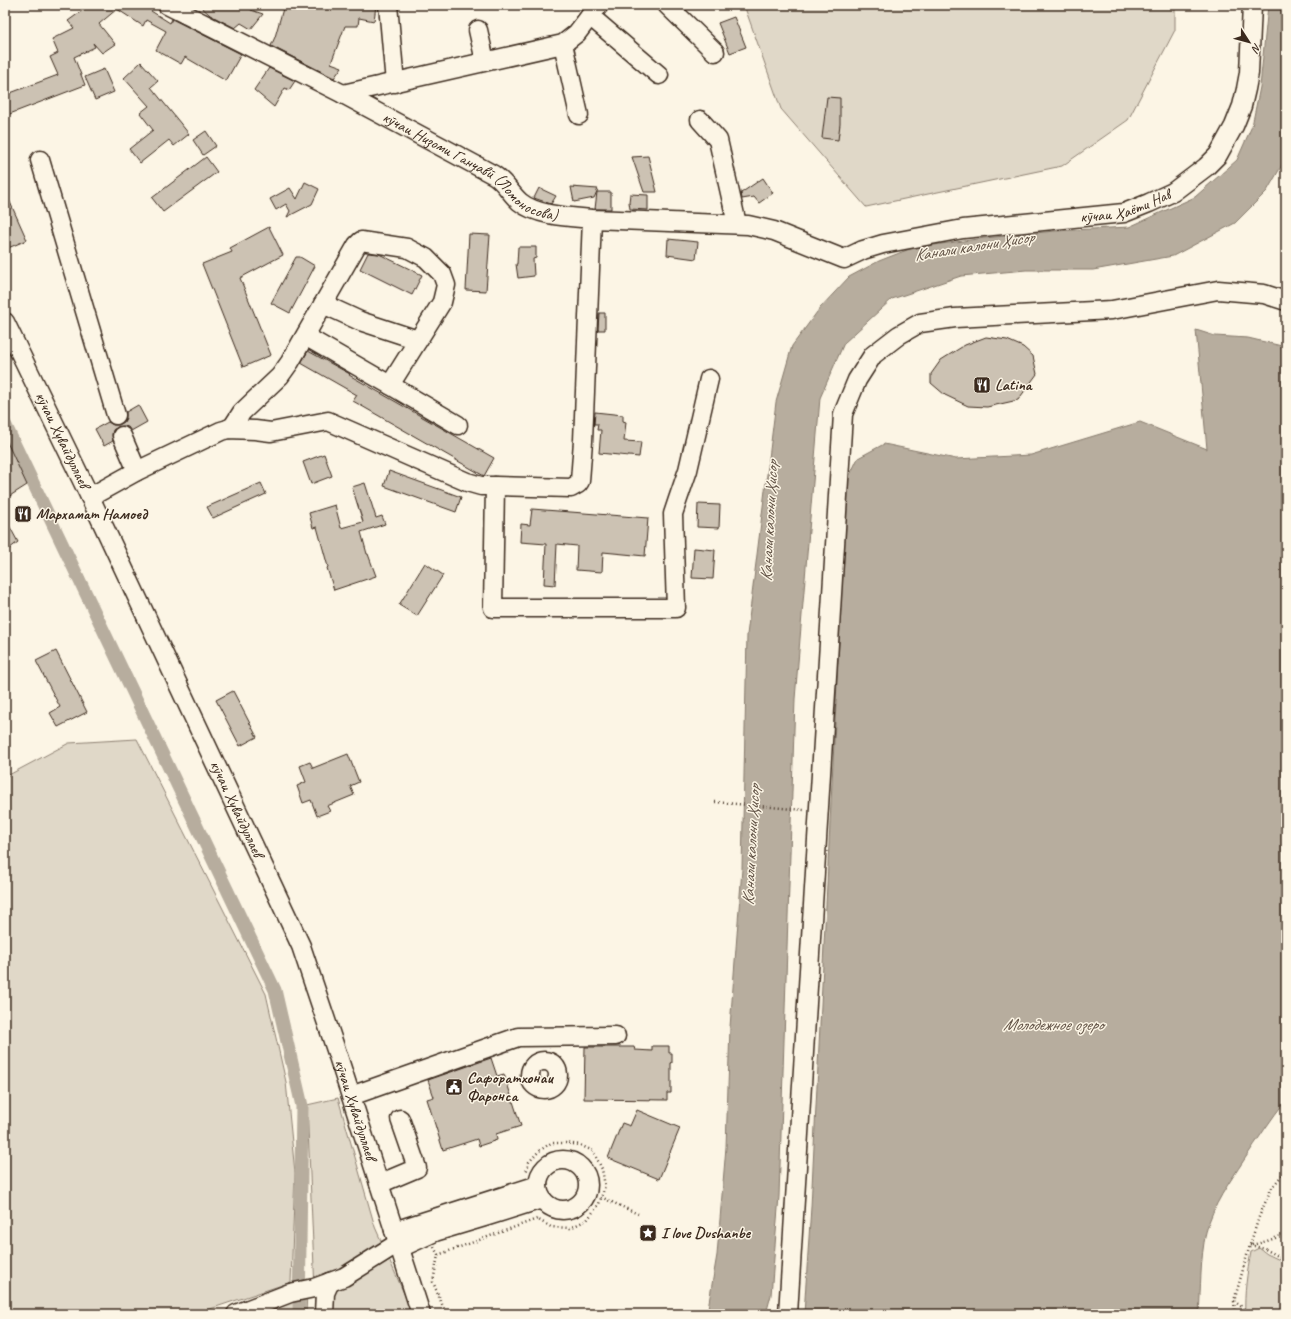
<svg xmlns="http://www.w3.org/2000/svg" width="1291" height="1319" font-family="Caveat,sans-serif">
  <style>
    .green { fill: #e0d8c8; stroke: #8e8173 }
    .water { fill: #b7ad9e; stroke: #85796b }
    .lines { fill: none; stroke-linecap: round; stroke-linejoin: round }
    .canal { stroke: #b7ad9e; stroke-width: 13 }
    .building { fill: #ccc2b3; stroke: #3b2a1e }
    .minor-casing { stroke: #3b2a1e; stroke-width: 21 }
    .path { stroke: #3b2a1e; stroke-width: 2.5; stroke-dasharray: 1 3; stroke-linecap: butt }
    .minor { stroke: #fcf5e5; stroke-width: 18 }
    .labels { text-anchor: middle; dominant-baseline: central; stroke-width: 3; stroke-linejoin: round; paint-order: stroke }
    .street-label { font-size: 16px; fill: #3b2a1e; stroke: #fcf5e5 }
    .poi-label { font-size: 16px; font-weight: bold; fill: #3b2a1e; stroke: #fcf5e5; text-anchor: start }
    .water-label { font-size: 17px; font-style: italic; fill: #605144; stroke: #fcf5e5 }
  </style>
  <rect width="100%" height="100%" fill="#fcf5e5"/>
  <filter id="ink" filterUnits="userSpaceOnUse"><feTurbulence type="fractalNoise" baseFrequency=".025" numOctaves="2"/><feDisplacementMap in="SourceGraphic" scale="8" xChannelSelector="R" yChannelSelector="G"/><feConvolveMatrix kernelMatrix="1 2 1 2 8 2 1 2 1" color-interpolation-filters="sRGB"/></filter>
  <g filter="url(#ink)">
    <!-- green -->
    <g class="green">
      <polygon points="744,5 1175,5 1175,30 1128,120 1062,166 866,207 781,109"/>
      <polygon points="137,739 266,994 286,1082 295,1173 291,1282 195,1314 5,1314 5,777 69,743"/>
      <polygon points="338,1098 375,1227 413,1314 316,1314 307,1105"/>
      <path d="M1259,1248l8,6 19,9v51h-41c-1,-21 2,-41 6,-62z"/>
      <polygon points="307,1292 306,1314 236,1314"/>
    </g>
    <!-- water -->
    <g class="water">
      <polygon points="1268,5 1286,5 1286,158 1267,191 1235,223 1173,256 1093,270 1026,270 961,276 892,299 844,343 820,398 795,699 779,1196 771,1295 766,1314 707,1314 717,1255 726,1147 730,1027 742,869 747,635 776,402 792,346 820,308 849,277 879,261 912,248 985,238 1055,231 1129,227 1195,197 1237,160 1252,126 1260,87"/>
      <path d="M1196,330l19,6 33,2 38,9v753c-15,19 -28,39 -42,60 -15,23 -31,45 -38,72 -6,27 -5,55 -7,82h-395l7,-107 36,-726 11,-23 26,-14 72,15 75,-4 109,-33 67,27z"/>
    </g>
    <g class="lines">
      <!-- canal -->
      <polyline class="canal" points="5,424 275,990 302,1106 299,1314"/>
    </g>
    <!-- building -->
    <g class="building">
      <polygon points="90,5 155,5 151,11 170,23 172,19 241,54 226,81 185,57 181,64 156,50 166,31 146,20 143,26 117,9 99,24 115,44 102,53 93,43 95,47 74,57 85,85 7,115 5,109 5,95 58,75 50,57 58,53 52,39 74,28 68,21"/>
      <polygon points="199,5 248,5 251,10 263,14 251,29 241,23 235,28 210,15"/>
      <polygon points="284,5 376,5 374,21 359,18 358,26 345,26 331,63 342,67 334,78 271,46 275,37"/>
      <polygon points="734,17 746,47 730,53 718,23"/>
      <polygon points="141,62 158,81 151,87 189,134 174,146 169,140 140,163 129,149 153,130 140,113 149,106 124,78"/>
      <polygon points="269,68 295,81 289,90 285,88 274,107 254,90"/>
      <polygon points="104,69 114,92 95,100 85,77"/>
      <polygon points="827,97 840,98 840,124 838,140 822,138"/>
      <polygon points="206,131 216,146 203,155 193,140"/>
      <polygon points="648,156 657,192 644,192 632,157"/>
      <polygon points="206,157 217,172 163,212 152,198"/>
      <polygon points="763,178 773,193 759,203 754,197 742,199 741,193"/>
      <polygon points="305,182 319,189 312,204 287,217 290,211 286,204 276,210 270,199 290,188 297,199"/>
      <polygon points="571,187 598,189 594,198 574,202"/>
      <polygon points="539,188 556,196 551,204 534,198"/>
      <polygon points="5,191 27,240 8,248 5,243"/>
      <polygon points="597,192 611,192 611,209 595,209"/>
      <polygon points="630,194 648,195 648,210 630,209 629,202"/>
      <polygon points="269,227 283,255 240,278 271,355 243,367 202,264 232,252 230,248"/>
      <polygon points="469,234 490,235 486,291 466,290"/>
      <polygon points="668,239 698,242 696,259 667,255"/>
      <polygon points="518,247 536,247 536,258 533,259 534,276 518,278 516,264 517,264"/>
      <polygon points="368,253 379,254 422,275 412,295 360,269"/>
      <polygon points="296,257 300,257 315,266 290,313 271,303"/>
      <polygon points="599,313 605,313 605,330 598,330"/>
      <polygon points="986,337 1007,340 1023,347 1033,356 1037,374 1018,400 987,407 968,406 945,395 931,383 931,374 941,360 965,345"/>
      <polygon points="308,351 350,374 349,375 494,458 484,476 353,401 357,395 301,363"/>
      <polygon points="138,405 147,422 131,431 128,427 124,426 118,427 113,430 112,434 113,441 104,446 95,429 108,422 113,425 119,425 124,422 126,418 126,412"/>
      <polygon points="595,412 623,415 623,421 626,422 624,441 641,442 639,457 599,453 601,430 597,430 598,424 594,424"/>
      <polygon points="5,438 27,485 5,499"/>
      <polygon points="324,454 332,476 311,484 303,462"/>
      <polygon points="389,471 461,497 456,512 384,486"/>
      <polygon points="261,483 266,494 213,518 207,507"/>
      <polygon points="365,483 376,518 382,516 385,524 361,532 367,554 368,554 376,576 334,590 327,568 328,567 317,527 313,528 309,513 335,505 341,528 363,522 352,487"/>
      <polygon points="698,504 720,505 719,528 697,527"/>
      <polygon points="532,509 648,518 645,556 603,552 602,572 576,570 577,546 557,544 555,585 544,584 546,544 520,542 521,524 530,525"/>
      <polygon points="5,518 18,542 5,552"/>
      <polygon points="694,548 715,550 713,579 692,578"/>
      <polygon points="425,563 443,575 417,616 399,605"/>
      <polygon points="56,651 87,712 58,727 50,713 60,707 36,661"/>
      <polygon points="233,691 257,737 240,746 216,700"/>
      <polygon points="348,754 359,782 350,786 354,795 327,806 330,811 317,816 311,800 303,803 297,786 306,782 300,766 310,762 313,768"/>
      <polygon points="652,1046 669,1046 669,1053 672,1053 672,1063 671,1063 671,1093 667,1093 667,1100 584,1099 585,1047 634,1047 635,1050 652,1051"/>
      <polygon points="491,1058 497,1076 504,1074 521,1126 496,1134 497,1140 479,1146 477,1139 443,1150 427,1099 434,1097 428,1080"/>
      <polygon points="637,1110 680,1128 659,1179 608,1158 622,1123 630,1126"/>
    </g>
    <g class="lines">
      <defs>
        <g id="minor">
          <path id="s1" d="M167,5l176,89 151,81c11,7 16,18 26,27 17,14 50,15 72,17l156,6 26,6 70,28 19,-9 20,-6 80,-15 161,-16 25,-10 24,-11 33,-25 12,-12 16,-29 8,-20 4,-17 3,-16 3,-68"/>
          <polyline points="388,5 395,83"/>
          <polyline points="599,5 590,16 659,75"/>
          <polyline points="667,5 715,52"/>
          <polyline points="478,30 485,61"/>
          <polyline points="563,44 579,115"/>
          <polyline points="343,94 563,44 577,33 590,16"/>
          <polyline points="700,120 718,140 737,224"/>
          <polyline points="40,160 116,415"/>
          <polyline points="323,304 360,321 418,340"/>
          <path id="s2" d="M5,322l85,175 211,449 36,107 84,261"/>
          <polyline points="390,385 458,425"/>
          <polyline points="228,429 233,426 242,412 280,376 290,362 357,245 361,241 407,248 426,258 442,274 446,285 442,302 390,385 305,336"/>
          <polyline points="122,436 137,471"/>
          <polyline points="495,486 571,488 578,484 580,481 583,441 592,219"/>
          <polyline points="90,497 137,471 221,431 228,429 255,430 271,432 328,421 467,482 481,486 495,486 493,608 676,608 673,514 678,499 688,470 709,379"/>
          <circle cx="544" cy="1075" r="14"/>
          <polyline points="351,1096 518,1037 616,1036"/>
          <circle cx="563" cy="1185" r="25"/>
          <polyline points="379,1184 417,1168 400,1119"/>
          <polyline points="394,1231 538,1185"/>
          <polyline points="400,1248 435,1232 485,1217 542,1199"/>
          <polyline points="236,1314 290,1293 314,1288 344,1277 398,1243"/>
          <polyline points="324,1314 325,1293 330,1282"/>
          <polyline points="788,1314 843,414 857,380 873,355 899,335 920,323 955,318 1112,310 1218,290 1264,294 1286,301"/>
        </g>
      </defs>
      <!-- minor casing -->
      <use href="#minor" class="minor-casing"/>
      <!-- path -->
      <g class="path">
        <polyline points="715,802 804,810"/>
        <polyline points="601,1197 638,1214"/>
        <polyline points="1250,1245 1265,1249 1280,1257 1286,1259"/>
        <polyline points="1252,1245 1267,1241 1286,1234"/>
        <polyline points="434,1247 438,1255 433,1282 446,1314"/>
        <polyline points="438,1255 537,1219 551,1227 570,1228 587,1220 599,1204 605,1186 602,1169 593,1151 580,1145 566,1143 551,1143 539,1151 529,1162 526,1173"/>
        <polyline points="1234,1301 1251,1314"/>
        <polyline points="1235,1314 1234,1301 1250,1245 1259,1217 1271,1189 1286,1170"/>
      </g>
      <!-- minor -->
      <use href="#minor" class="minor"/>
    </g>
  </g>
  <!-- icons -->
  <defs>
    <symbol id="restaurant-square" viewBox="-11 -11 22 22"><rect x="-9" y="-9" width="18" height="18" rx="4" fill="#3b2a1e" stroke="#fcf5e5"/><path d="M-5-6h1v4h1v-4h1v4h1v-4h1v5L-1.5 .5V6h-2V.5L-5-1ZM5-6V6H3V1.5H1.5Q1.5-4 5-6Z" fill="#fff"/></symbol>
    <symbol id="civic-square" viewBox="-11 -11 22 22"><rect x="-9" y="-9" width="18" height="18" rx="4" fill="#3b2a1e" stroke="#fcf5e5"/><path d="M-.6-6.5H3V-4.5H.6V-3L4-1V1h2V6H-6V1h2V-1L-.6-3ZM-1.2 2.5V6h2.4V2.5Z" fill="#fff"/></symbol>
    <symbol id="sight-square" viewBox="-11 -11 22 22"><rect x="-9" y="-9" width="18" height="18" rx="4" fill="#3b2a1e" stroke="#fcf5e5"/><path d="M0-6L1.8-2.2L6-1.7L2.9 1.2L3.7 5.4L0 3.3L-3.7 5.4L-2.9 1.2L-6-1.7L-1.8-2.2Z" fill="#fff"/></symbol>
  </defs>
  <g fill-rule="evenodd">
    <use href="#restaurant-square" x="972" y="375" width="20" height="20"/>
    <use href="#restaurant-square" x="13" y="504" width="20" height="20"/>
    <use href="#civic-square" x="444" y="1077" width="20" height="20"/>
    <use href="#sight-square" x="638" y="1223" width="20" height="20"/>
  </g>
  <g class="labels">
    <!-- street labels -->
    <g class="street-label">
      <text stroke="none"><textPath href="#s1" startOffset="345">кӯчаи Низоми Ганҷавӣ (Ломоносова)</textPath></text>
      <text stroke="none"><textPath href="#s1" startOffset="1027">кӯчаи Ҳаёти Нав</textPath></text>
      <text stroke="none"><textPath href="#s2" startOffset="131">кӯчаи Хувайдуллаев</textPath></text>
      <text stroke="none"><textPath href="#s2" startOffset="539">кӯчаи Хувайдуллаев</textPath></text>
      <text stroke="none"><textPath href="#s2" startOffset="863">кӯчаи Хувайдуллаев</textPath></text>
    </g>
    <!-- poi labels -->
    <g class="poi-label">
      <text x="995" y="385">Latina</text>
      <text x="36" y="514">Мархамат Намоед</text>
      <text x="467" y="1078">Сафоратхонаи<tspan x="467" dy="18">Фаронса</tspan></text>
      <text x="661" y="1233">I love Dushanbe</text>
    </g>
    <!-- water labels -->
    <g class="water-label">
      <text transform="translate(974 246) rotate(-9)">Канали калони Ҳисор</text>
      <text transform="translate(769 521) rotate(-87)">Канали калони Ҳисор</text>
      <text transform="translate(751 845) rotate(-87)">Канали калони Ҳисор</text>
      <text x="1053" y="1024">Молодежное озеро</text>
    </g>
  </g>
  <!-- margin -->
  <rect width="1291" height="1319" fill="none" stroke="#fcf5e5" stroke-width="20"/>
  <rect x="10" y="10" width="1271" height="1299" fill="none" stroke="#3b2a1e" stroke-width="1.5" filter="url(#ink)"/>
  <!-- north arrow -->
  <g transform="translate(1249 42) rotate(126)" stroke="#fcf5e5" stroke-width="3" paint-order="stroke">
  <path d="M0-3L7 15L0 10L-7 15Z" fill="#3b2a1e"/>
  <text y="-6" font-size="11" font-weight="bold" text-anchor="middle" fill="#3b2a1e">N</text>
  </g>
</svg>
